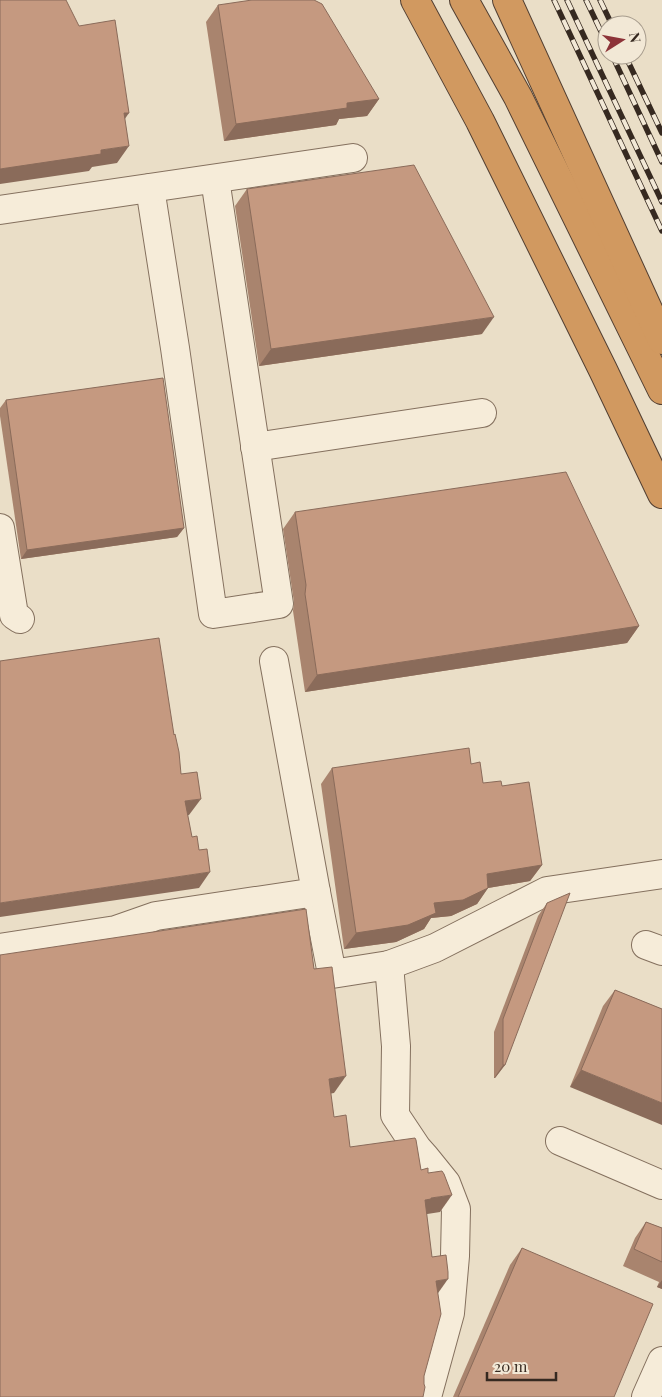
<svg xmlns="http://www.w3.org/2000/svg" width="662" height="1397" font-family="'Playfair Display',serif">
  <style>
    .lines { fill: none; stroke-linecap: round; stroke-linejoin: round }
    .minor-casing { stroke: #84705e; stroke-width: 30 }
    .highway-casing { stroke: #523f32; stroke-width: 30 }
    .minor { stroke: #f6ecd9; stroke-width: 28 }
    .highway { stroke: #d19960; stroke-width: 28 }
    .rail-casing { stroke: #362920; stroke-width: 5.5 }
    .rail { stroke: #f2e8d6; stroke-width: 4; stroke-dasharray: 11; stroke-linecap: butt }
    .wall { fill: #a9846e }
    .shaded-wall { fill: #8a6b5a }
    .building { fill: #c59980; stroke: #8a6b5a }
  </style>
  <rect width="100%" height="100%" fill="#eadec7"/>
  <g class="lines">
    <defs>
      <g id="minor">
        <polyline points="150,188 175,348 213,614 279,604 215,179"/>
        <polyline points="0,210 353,158"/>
        <polyline points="255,447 482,413"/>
        <polyline points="0,528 14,615 20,619"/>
        <polyline points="316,892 332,974 389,965 396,1046 395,1115 417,1148 425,1157 446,1183 456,1209 455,1256 450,1313 427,1397"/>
        <polyline points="646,945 662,951"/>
        <polyline points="0,948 116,930 156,916 316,892 274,661"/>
        <polyline points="389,965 435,948 547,891 662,874"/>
        <polyline points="560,1141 662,1185"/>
        <polyline points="646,1397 662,1361"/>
      </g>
      <g id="highway">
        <polyline points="415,0 480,121 603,370 662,494"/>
        <polyline points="464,0 518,97 662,390"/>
        <polyline points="507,0 662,340"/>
      </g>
    </defs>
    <!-- minor casing -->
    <use href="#minor" class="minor-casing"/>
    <!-- highway casing -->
    <use href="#highway" class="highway-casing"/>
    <!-- minor -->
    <use href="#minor" class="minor"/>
    <!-- highway -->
    <use href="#highway" class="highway"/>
    <defs>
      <g id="rail">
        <polyline points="554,0 662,231"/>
        <polyline points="567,0 662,202"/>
        <polyline points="586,0 607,44"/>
        <polyline points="600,0 612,25"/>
        <polyline points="612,55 662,162"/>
        <polyline points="625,55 662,133"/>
      </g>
    </defs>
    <!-- rail casing -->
    <use href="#rail" class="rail-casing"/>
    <!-- rail -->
    <use href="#rail" class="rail"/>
  </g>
  <!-- wall -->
  <g class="wall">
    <polygon points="218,5 379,99 367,116 339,119 336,125 224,141 206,22"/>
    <polygon points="247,189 482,334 259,366 235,206"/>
    <polygon points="6,400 184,528 177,537 21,559 0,416 0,408"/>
    <polygon points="295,512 639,626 627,643 305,692 293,611 294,602 283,529"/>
    <polygon points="332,768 483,783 502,786 542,865 530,881 488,888 477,904 451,916 431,918 424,929 396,942 344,949 321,784"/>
    <polygon points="547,903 505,1065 495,1078 494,1078 494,1032 538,916"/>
    <polygon points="615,990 662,1009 570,1087 603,1006"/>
    <polygon points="646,1222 662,1228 662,1289 657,1287 659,1282 623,1266 635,1238"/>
    <polygon points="522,1248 614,1397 453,1397 510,1265"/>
  </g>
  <!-- shaded-wall -->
  <g class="shaded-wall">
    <polygon points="379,99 367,116 339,119 336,125 224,141 236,124 347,103"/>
    <polygon points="124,113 129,113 117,130"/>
    <polygon points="129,146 117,163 92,167 89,171 0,184 0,169 101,150"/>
    <polygon points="494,317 482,334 259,366 271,349"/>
    <polygon points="184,528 177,537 21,559 27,550"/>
    <polygon points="639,626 627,643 305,692 317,675"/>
    <polygon points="201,799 189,815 174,818 185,801"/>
    <polygon points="542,865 530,881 488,888 477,904 451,916 431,918 424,929 396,942 344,949 356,933 434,903 487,874"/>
    <polygon points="210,872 199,888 0,917 0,903"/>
    <polygon points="503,1065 505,1065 495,1078 494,1078"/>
    <polygon points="581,1070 662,1103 662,1125 570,1087"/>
    <polygon points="346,1076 334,1093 317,1096 329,1079"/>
    <polygon points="452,1195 440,1212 421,1215 425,1200 431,1198"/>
    <polygon points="448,1279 436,1296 436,1281"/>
    <polygon points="662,1280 662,1289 657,1287"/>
  </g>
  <!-- building -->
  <g class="building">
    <polygon points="0,0 66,0 79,26 115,20 129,113 124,113 129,146 101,150 101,154 0,169"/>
    <polygon points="252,0 314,0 322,4 379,99 347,103 347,108 236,124 218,5"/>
    <polygon points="414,165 494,317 271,349 247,189"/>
    <polygon points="163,378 184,528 27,550 6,400"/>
    <polygon points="566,472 639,626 317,675 305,594 306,585 295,512"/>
    <polygon points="159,638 174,735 175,734 179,752 181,774 197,772 201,799 185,801 192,837 197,836 199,850 207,849 210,872 0,903 0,661"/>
    <polygon points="469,748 471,764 480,762 483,783 501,781 502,786 529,782 542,865 487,874 488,888 463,900 434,903 436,913 408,925 356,933 332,768"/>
    <polygon points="570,893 505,1065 503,1065 503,1019 547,903"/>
    <polygon points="306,909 314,969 332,967 346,1076 329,1079 334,1117 346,1115 350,1147 415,1138 416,1140 421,1170 428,1168 428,1173 442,1171 444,1174 452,1195 431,1198 431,1199 425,1200 432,1257 446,1255 448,1272 448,1279 436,1281 441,1314 424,1376 424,1384 425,1387 423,1397 0,1397 0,955"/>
    <polygon points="615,990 662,1009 662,1103 581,1070"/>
    <polygon points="646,1222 662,1228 662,1262 634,1249"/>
    <polygon points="522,1248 653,1304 614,1397 458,1397"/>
  </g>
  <!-- north arrow -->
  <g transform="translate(622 40) rotate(79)"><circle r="24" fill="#f2e8d6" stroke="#a79c8d"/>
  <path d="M0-4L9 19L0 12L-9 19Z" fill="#8d3339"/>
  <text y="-8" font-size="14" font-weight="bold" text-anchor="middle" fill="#362920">N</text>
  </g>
  <!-- scale -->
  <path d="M487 1372v8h69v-8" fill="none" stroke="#362920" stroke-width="2.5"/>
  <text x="494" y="1372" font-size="15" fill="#362920" stroke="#f2e8d6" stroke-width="4" paint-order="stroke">20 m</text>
</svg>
